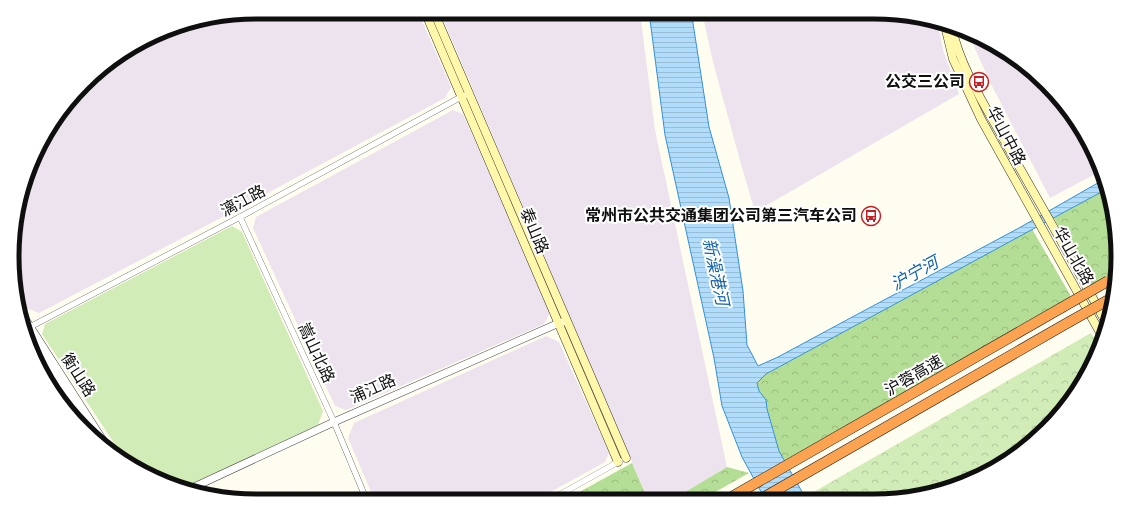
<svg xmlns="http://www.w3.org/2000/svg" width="1130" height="513" font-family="Spectral,'Noto Sans SC',serif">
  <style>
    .industrial { fill: #ede3ee }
    .grass { fill: #d1ecb7 }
    .forest { fill: url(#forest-crowns) }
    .park { fill: url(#park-crowns) }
    .water { fill: url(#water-rules); stroke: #3491d5 }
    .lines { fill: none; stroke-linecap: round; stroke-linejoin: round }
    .minor-casing { stroke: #424242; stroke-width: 6 }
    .tertiary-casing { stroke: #424242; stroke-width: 8 }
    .secondary-casing { stroke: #313131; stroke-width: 9 }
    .motorway-casing { stroke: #202020; stroke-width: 11 }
    .minor { stroke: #fff; stroke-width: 5.5 }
    .tertiary { stroke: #fff; stroke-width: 7 }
    .secondary { stroke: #fff8ab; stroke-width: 8 }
    .motorway { stroke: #fca351; stroke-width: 10 }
    .motorway-bridge-casing { stroke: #202020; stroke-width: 11; stroke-linecap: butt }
    .motorway-bridge { stroke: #fca351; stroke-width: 10 }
    .labels { text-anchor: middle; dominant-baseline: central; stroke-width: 4; stroke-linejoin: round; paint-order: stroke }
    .poi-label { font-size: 16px; font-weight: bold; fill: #0f0f0f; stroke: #fff; text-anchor: end }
    .street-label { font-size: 16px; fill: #0f0f0f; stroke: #fff }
    .water-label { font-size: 17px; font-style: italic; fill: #1062a9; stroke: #fff }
    .rim { fill: none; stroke: #0f0f0f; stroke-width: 5 }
  </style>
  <defs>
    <pattern id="forest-crowns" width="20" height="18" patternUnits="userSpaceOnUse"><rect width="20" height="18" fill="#b4de95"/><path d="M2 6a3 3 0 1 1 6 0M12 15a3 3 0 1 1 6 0" fill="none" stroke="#9abd7f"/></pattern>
    <pattern id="park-crowns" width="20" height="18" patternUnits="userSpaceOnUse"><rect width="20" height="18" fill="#d1ecb7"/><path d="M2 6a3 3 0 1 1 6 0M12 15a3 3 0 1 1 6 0" fill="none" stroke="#b2c99c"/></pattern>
    <pattern id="water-rules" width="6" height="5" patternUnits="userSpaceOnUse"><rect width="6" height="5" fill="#b1ddfa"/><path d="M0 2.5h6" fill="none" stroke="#97bcd5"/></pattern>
  </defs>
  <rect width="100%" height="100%" fill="#fffcf0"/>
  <!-- industrial -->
  <g class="industrial">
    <polygon points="257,12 418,12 451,87 445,98 236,210 39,313 26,308 14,283 17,209 45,134 95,73 178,25"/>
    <polygon points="440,12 640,12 655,130 727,467 672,500 648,500"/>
    <polygon points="702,12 874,12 938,25 943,50 959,94 755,212 739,157 713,62"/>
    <polygon points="967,31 1046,83 1099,163 1101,171 1050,198 991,84"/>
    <polygon points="453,110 463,114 550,313 544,324 346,410 335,406 253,228 256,217"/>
    <polygon points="546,336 559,342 609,453 605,462 536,500 375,501 348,438 354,423"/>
  </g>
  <!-- grass -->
  <polygon class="grass" points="232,226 242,232 323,411 318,425 185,487 163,482 124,458 42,334 45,324"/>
  <!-- forest -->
  <g class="forest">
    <polygon points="1105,190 1118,256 1115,272 1091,285 1054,218"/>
    <polygon points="1032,229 1072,298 785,462 779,451 767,409 766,400 759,391 757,383 766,374"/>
    <polygon points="632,463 648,500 565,500"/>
    <polygon points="727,467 749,473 701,500 672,500"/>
  </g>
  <!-- park -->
  <polygon class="park" points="1091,333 1100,348 1099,350 1068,405 1023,450 967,482 906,499 806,499 805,497"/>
  <!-- water -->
  <polygon class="water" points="649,12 692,12 693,23 709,127 729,198 743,291 747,345 758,366 778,357 856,315 1019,228 1103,180 1105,190 766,374 757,383 759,391 766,400 767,409 779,451 806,499 765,499 742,457 722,406 714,358 665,135"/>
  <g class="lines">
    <defs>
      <g id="minor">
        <polyline points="240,217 334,422 367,501"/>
        <polyline points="28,328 240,217 461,97 469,94"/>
        <polyline points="550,500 620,461"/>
      </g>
      <g id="tertiary">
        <polyline points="24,317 108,448"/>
        <polyline points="32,340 95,440"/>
        <polyline points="192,488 334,422 559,323 567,321"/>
      </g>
      <g id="secondary">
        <polyline points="425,12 618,462"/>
        <polyline points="434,12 626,458"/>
        <polyline points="945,26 953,59 981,119 1102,336"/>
        <path d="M952,28c8,38 33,78 52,112 34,61 69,120 101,181"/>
      </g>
      <g id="motorway">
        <polyline points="728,499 1061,308"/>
        <polyline points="761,499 1069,322"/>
      </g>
    </defs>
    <!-- minor casing -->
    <use href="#minor" class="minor-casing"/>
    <!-- tertiary casing -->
    <use href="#tertiary" class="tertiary-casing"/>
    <!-- secondary casing -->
    <use href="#secondary" class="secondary-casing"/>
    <!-- motorway casing -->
    <use href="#motorway" class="motorway-casing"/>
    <!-- minor -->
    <use href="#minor" class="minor"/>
    <!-- tertiary -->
    <use href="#tertiary" class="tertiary"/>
    <!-- secondary -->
    <use href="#secondary" class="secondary"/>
    <!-- motorway -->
    <use href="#motorway" class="motorway"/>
    <defs>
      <g id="motorway-bridge">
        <polyline points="1061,308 1108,281"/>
        <polyline points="1069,322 1110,299"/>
      </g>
    </defs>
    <!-- motorway-bridge casing -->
    <use href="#motorway-bridge" class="motorway-bridge-casing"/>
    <!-- motorway-bridge -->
    <use href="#motorway-bridge" class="motorway-bridge"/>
  </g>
  <!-- icons -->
  <defs>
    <symbol id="bus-ring" viewBox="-11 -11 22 22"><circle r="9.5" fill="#fff" stroke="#c71e22" stroke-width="1.5"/><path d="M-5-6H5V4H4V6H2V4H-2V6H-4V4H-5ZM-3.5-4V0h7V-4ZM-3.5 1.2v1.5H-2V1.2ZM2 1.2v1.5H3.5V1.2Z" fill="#c71e22"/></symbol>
  </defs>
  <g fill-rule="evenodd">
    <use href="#bus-ring" x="968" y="71" width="22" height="22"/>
    <use href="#bus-ring" x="860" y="205" width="22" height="22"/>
  </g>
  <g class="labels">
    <!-- poi labels -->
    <g class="poi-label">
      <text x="965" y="82">公交三公司</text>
      <text x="857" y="216">常州市公共交通集团公司第三汽车公司</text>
    </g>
    <!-- street labels -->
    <g class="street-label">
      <text transform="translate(1006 136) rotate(62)">华山中路</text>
      <text transform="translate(243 201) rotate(-28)">漓江路</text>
      <text transform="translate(534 231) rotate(67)">泰山路</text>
      <text transform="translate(1073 256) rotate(60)">华山北路</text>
      <text transform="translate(316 353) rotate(65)">嵩山北路</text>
      <text transform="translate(78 375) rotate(57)">衡山路</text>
      <text transform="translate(914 376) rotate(-30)">沪蓉高速</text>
      <text transform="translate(373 389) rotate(-24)">浦江路</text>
    </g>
    <!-- water labels -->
    <g class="water-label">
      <text transform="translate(715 272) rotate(78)">新澡港河</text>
      <text transform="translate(915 274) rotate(-29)">沪宁河</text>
    </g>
  </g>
  <!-- crop -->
  <path d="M0 0H1130V513H0ZM256 19H874A237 237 0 0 1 1111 256V257A237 237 0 0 1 874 494H256A237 237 0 0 1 19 257V256A237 237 0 0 1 256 19Z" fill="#fff" fill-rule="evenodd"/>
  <path class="rim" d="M256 19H874A237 237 0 0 1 1111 256V257A237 237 0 0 1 874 494H256A237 237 0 0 1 19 257V256A237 237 0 0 1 256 19Z"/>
</svg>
